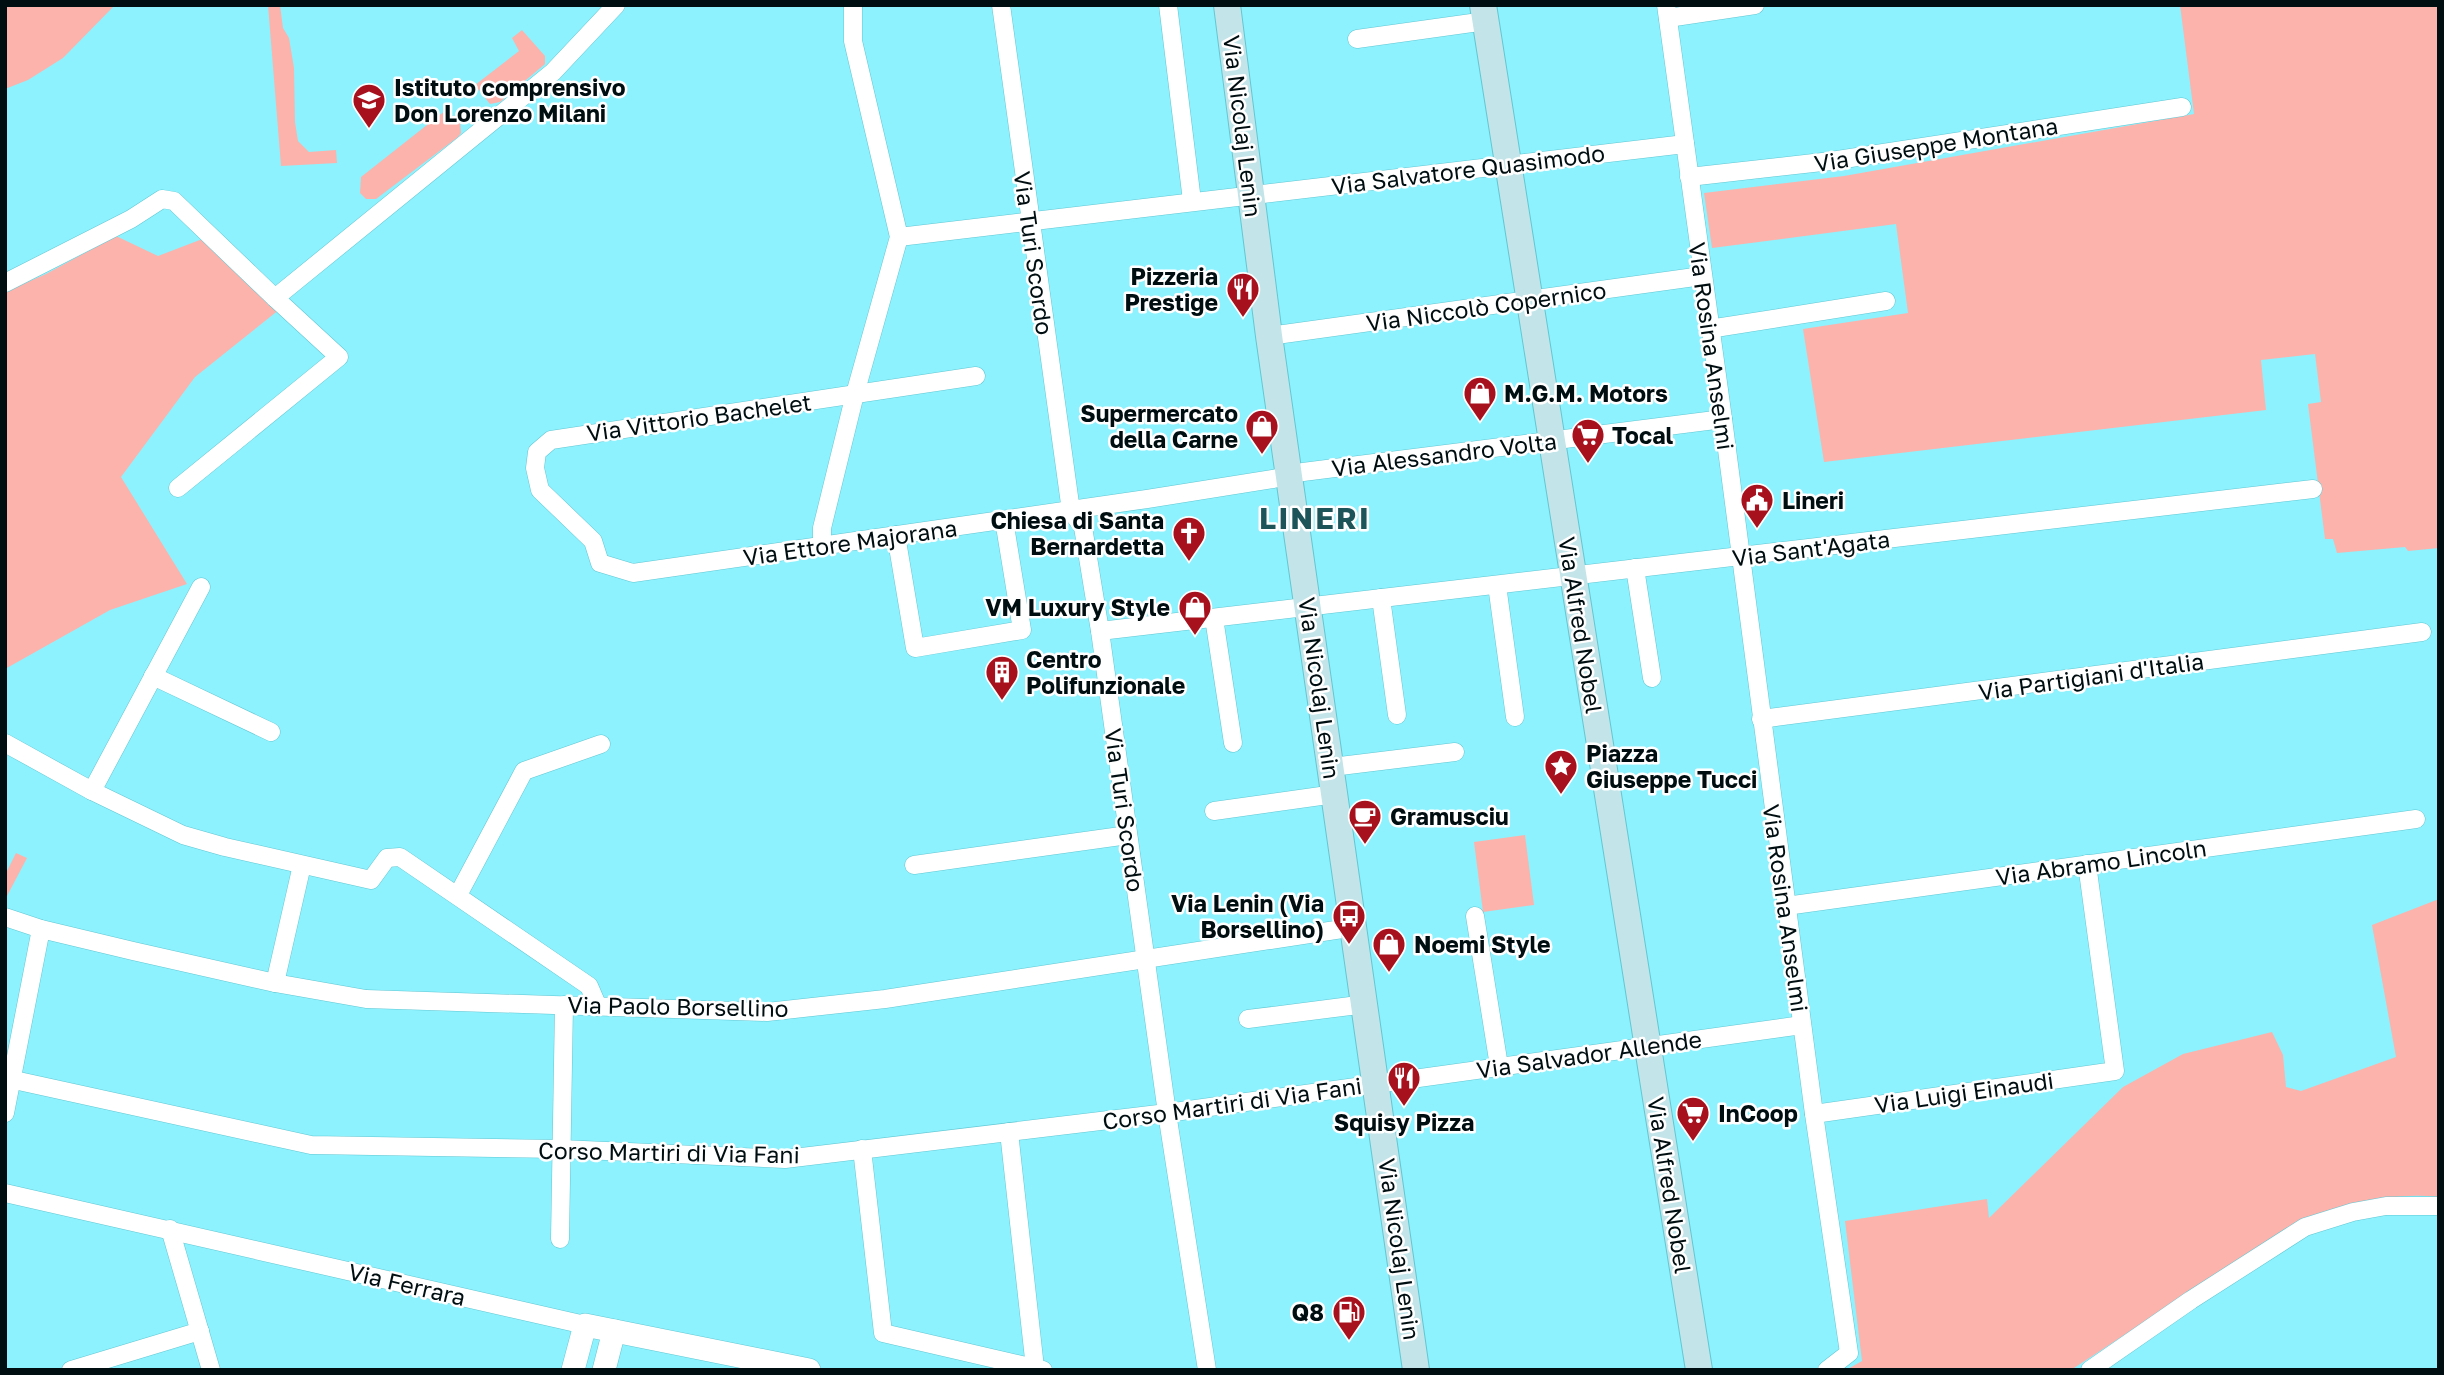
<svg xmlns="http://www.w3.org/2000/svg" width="2444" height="1375" font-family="'Golos Text',sans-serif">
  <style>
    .green { fill: #fcb3ac }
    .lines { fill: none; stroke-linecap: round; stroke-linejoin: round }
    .minor-casing { stroke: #60c7d3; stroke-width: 19 }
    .tertiary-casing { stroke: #60c7d3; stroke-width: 24 }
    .secondary-casing { stroke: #60c7d3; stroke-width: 28 }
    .minor { stroke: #fff; stroke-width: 18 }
    .tertiary { stroke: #fff; stroke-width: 23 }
    .secondary { stroke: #c3e4e8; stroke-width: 26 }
    .labels { text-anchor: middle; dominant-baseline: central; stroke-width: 5; stroke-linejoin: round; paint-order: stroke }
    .poi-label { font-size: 23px; font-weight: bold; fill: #000e11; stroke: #fff; text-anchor: start }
    .street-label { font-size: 23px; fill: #000e11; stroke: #fff }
    .district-label { font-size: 30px; font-weight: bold; letter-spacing: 2px; fill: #1c545a; stroke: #fff }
  </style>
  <rect width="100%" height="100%" fill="#8df2fe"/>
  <!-- green -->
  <g class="green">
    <polygon points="5,5 115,5 63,58 28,80 5,89"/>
    <polygon points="268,5 280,5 283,28 289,38 294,68 295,122 298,141 309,152 336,150 337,163 281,166"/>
    <polygon points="2180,5 2439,5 2439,548 2408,551 2405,547 2337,553 2333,539 2325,539 2308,404 2321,402 2315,354 2261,360 2266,410 1824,462 1803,329 1908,313 1896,224 1712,248 1704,193 1844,176 2194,114"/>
    <polygon points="522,30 545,56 545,64 500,102 490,104 475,85 519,51 512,38"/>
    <polygon points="446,110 460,122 461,133 458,137 376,199 366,199 360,193 361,177"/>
    <polygon points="116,236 158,256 205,238 280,309 195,377 121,477 187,584 110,610 5,669 5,292 46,274"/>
    <polygon points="1525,835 1534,905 1483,912 1474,842"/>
    <polygon points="16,853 27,858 7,896 5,895 5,875"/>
    <path d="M2439,899v298c-53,-6 -104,11 -152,31l-216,142h-225l16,-9 -17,-140 142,-22 2,19 134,-131 60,-33 89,-22 11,23 3,32 15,4 95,-34 -24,-132z"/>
  </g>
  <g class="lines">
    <defs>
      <g id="minor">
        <polyline points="1001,5 1071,511 1083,527 1100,631 1167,1113 1207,1370"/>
        <polyline points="1168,5 1192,201"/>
        <polyline points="1666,5 1723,419 1814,1114 1849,1353 1827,1370"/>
        <polyline points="1668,18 1755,5"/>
        <polyline points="1357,39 1486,21"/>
        <polyline points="1689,177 1831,161 2182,107"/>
        <polyline points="899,237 1685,144"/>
        <polyline points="5,283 131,219 162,199 174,201 275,298 553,72 616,5"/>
        <polyline points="1709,329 1886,301"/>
        <polyline points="1269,336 1702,276"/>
        <polyline points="976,376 551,440 537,452 535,468 540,490 593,541 600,563 633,573 1147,499 1273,479 1303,472 1723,419"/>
        <polyline points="178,488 339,357 275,298"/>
        <polyline points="896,535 915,648 1022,630 1004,520"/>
        <polyline points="822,546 822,528 855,394 899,237 853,41 853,5"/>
        <polyline points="1635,568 1652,678"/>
        <polyline points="1497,585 1515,717"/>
        <polyline points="1381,598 1397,715"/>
        <polyline points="1214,618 1233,743"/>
        <polyline points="1100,631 2313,489"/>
        <polyline points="153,676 271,732"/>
        <polyline points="1761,719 2422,632"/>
        <polyline points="5,743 92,791 183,835 225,847 371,880 387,858 400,857 589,986 598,1007"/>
        <polyline points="1332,767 1455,752"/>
        <polyline points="92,791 201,587"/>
        <polyline points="1214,811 1335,794"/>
        <polyline points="914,865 1128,835"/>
        <polyline points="458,895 524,771 601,744"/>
        <polyline points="1786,906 2416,819"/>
        <polyline points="1475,916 1499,1066"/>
        <polyline points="5,917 41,929 133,951 275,983 366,999 767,1012 885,999 1355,927"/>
        <polyline points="275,983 302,865"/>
        <polyline points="1248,1019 1366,1004"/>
        <polyline points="5,1078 311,1145 561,1149 785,1159 1167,1113 1802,1025"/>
        <polyline points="5,1113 41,929"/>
        <polyline points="1814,1114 2115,1071 2087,864"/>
        <polyline points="1009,1132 1035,1368"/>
        <polyline points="862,1149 883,1333 1043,1370"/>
        <polyline points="5,1193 585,1325"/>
        <polyline points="170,1229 211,1370"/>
        <polyline points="560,1239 564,1005"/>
        <polyline points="71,1370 200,1331"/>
        <polyline points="2090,1370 2191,1300 2305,1227 2353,1212 2386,1206 2439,1206"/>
      </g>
      <g id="tertiary">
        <polyline points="573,1370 585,1325 809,1370"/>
        <polyline points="604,1370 614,1331"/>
      </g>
      <g id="secondary">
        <polyline points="1227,5 1269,336 1416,1370"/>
        <polyline points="1483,5 1699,1370"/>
      </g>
    </defs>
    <!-- minor casing -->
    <use href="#minor" class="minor-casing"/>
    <!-- tertiary casing -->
    <use href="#tertiary" class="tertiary-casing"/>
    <!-- secondary casing -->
    <use href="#secondary" class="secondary-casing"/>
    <!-- minor -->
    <use href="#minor" class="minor"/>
    <!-- tertiary -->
    <use href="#tertiary" class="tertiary"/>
    <!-- secondary -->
    <use href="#secondary" class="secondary"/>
  </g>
  <!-- icons -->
  <defs>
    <symbol id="school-pin" viewBox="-11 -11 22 30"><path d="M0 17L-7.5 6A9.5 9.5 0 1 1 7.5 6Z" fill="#a7111d" stroke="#fff"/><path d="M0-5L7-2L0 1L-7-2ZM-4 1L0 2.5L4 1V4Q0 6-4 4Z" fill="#fff"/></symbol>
    <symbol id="restaurant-pin" viewBox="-11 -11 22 30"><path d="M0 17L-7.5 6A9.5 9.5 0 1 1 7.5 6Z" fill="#a7111d" stroke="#fff"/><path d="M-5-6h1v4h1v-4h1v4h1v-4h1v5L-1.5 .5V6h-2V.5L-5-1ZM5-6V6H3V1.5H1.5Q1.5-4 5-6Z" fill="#fff"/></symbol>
    <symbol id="shop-pin" viewBox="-11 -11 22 30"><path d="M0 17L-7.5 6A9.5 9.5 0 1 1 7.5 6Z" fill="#a7111d" stroke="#fff"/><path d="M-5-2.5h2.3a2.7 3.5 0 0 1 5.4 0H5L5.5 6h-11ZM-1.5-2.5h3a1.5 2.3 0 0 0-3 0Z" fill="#fff"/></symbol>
    <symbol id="supermarket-pin" viewBox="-11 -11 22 30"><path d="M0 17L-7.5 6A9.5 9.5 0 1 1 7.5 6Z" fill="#a7111d" stroke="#fff"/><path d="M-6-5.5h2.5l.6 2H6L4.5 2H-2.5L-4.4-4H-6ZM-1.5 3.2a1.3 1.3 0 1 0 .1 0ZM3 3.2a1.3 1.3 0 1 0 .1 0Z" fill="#fff"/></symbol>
    <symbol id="civic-pin" viewBox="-11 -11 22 30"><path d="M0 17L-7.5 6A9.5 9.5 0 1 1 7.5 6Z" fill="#a7111d" stroke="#fff"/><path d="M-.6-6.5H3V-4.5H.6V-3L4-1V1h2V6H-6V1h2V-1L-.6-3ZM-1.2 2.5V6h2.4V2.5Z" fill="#fff"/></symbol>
    <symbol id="church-pin" viewBox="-11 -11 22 30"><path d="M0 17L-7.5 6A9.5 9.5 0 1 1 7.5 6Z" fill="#a7111d" stroke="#fff"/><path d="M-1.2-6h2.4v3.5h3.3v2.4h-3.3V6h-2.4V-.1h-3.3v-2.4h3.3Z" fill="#fff"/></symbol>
    <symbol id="building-pin" viewBox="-11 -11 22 30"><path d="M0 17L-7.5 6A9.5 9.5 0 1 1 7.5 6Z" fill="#a7111d" stroke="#fff"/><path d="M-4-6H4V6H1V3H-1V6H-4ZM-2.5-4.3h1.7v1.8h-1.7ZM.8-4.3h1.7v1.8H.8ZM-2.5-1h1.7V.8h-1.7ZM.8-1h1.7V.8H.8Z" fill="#fff"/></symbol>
    <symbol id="sight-pin" viewBox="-11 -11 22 30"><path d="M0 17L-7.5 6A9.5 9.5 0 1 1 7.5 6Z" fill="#a7111d" stroke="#fff"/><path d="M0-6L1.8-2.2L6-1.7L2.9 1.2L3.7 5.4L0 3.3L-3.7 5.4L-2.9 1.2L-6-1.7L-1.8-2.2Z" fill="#fff"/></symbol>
    <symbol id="cafe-pin" viewBox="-11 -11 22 30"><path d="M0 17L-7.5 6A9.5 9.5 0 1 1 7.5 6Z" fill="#a7111d" stroke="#fff"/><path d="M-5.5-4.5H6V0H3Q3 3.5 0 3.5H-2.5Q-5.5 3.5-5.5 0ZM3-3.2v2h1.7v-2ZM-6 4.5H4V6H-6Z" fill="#fff"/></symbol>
    <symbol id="bus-pin" viewBox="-11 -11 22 30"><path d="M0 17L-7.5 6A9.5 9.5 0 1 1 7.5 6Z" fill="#a7111d" stroke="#fff"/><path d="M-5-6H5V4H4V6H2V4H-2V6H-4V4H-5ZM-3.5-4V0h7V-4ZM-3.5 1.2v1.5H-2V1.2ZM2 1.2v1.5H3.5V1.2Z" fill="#fff"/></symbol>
    <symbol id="fuel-pin" viewBox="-11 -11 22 30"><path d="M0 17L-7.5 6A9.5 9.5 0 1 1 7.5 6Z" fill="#a7111d" stroke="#fff"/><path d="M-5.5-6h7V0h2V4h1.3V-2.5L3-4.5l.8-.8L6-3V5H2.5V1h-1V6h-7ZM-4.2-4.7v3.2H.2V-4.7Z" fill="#fff"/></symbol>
  </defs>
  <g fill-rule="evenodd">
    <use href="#school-pin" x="350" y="81" width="38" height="52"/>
    <use href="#restaurant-pin" x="1224" y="270" width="38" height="52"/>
    <use href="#shop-pin" x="1461" y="374" width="38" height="52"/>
    <use href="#shop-pin" x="1243" y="407" width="38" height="52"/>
    <use href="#supermarket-pin" x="1569" y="416" width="38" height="52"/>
    <use href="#civic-pin" x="1738" y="481" width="38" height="52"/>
    <use href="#church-pin" x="1170" y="514" width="38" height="52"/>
    <use href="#shop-pin" x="1176" y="588" width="38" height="52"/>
    <use href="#building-pin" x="983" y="653" width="38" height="52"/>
    <use href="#sight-pin" x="1542" y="747" width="38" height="52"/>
    <use href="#cafe-pin" x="1346" y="797" width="38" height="52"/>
    <use href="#bus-pin" x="1330" y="897" width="38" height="52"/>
    <use href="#shop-pin" x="1370" y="925" width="38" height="52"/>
    <use href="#restaurant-pin" x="1385" y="1059" width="38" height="52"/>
    <use href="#supermarket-pin" x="1674" y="1094" width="38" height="52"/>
    <use href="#fuel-pin" x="1330" y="1293" width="38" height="52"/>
  </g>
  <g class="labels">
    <!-- poi labels -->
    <g class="poi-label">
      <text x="394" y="87">Istituto comprensivo<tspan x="394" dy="26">Don Lorenzo Milani</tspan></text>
      <text x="1218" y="276" text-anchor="end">Pizzeria<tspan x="1218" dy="26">Prestige</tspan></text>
      <text x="1504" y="393">M.G.M. Motors</text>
      <text x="1238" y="413" text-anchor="end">Supermercato<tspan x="1238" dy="26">della Carne</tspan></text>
      <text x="1612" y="435">Tocal</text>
      <text x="1782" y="500">Lineri</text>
      <text x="1164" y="520" text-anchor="end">Chiesa di Santa<tspan x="1164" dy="26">Bernardetta</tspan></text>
      <text x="1170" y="607" text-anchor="end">VM Luxury Style</text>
      <text x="1026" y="659">Centro<tspan x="1026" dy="26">Polifunzionale</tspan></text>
      <text x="1586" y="753">Piazza<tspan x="1586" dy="26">Giuseppe Tucci</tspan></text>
      <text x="1390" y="816">Gramusciu</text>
      <text x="1324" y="903" text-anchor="end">Via Lenin (Via<tspan x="1324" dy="26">Borsellino)</tspan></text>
      <text x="1414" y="944">Noemi Style</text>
      <text x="1718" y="1113">InCoop</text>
      <text x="1404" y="1122" text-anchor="middle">Squisy Pizza</text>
      <text x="1324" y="1312" text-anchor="end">Q8</text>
    </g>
    <!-- street labels -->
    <g class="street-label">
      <text transform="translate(1243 126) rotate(83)">Via Nicolaj Lenin</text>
      <text transform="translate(1936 144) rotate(-9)">Via Giuseppe Montana</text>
      <text transform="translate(1468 169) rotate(-7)">Via Salvatore Quasimodo</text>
      <text transform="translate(1034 253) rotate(82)">Via Turi Scordo</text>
      <text transform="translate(1486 306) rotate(-8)">Via Niccolò Copernico</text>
      <text transform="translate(1712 346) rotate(82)">Via Rosina Anselmi</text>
      <text transform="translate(699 417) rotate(-8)">Via Vittorio Bachelet</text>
      <text transform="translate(1444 454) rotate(-7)">Via Alessandro Volta</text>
      <text transform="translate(850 542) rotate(-8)">Via Ettore Majorana</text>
      <text transform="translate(1811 548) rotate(-7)">Via Sant'Agata</text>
      <text transform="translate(1581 625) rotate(81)">Via Alfred Nobel</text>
      <text transform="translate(2091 676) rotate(-8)">Via Partigiani d'Italia</text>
      <text transform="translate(1320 688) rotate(82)">Via Nicolaj Lenin</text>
      <text transform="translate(1125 810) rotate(82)">Via Turi Scordo</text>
      <text transform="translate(2101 862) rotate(-8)">Via Abramo Lincoln</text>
      <text transform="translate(1786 908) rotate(82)">Via Rosina Anselmi</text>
      <text transform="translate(678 1006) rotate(1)">Via Paolo Borsellino</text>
      <text transform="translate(1589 1054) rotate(-8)">Via Salvador Allende</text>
      <text transform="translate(1964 1092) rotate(-8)">Via Luigi Einaudi</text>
      <text transform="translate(1232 1103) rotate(-8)">Corso Martiri di Via Fani</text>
      <text transform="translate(669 1152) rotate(1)">Corso Martiri di Via Fani</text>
      <text transform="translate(1670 1185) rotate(81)">Via Alfred Nobel</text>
      <text transform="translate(1400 1249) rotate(82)">Via Nicolaj Lenin</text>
      <text transform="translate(407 1284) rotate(13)">Via Ferrara</text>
    </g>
    <!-- district labels -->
    <g class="district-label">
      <text x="1315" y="518">LINERI</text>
    </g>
  </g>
  <!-- border -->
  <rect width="2444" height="1375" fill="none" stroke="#000e11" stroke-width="14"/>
</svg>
